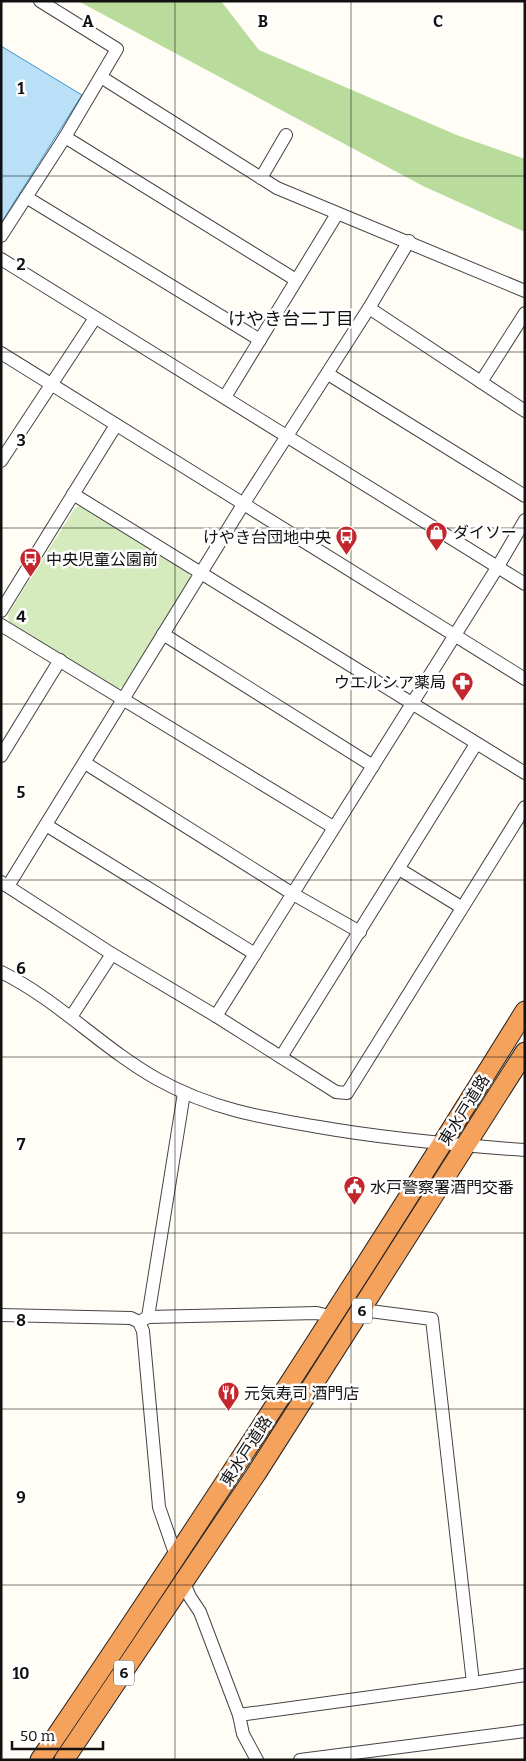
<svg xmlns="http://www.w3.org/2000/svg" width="526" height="1761" font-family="Bitter,'Noto Sans JP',serif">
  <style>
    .green { fill: #d5ebbd }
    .forest { fill: #b9dc9c }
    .water { fill: #b9e0f7; stroke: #3f96cf }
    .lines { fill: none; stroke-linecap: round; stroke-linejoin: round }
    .minor-casing { stroke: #444; stroke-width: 14 }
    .highway-casing { stroke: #222; stroke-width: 21 }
    .minor { stroke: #fff; stroke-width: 12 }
    .highway { stroke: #f5a25d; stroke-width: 19 }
    .grid { fill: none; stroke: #111; stroke-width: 1; stroke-opacity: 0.55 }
    .labels { text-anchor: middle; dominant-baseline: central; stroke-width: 5; stroke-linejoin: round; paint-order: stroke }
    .shield { fill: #fff; stroke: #585858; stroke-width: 1 }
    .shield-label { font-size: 15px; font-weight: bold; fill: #111 }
    .poi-label { font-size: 16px; fill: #111; stroke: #fff; text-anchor: start }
    .street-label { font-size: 16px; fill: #111; stroke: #fff }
    .neighbourhood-label { font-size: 18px; fill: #111; stroke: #fff }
    .grid-label { font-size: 16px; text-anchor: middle; font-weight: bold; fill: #111; stroke: #fff; stroke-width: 5; stroke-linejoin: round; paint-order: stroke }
  </style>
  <rect width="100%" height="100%" fill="#fffdf5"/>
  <!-- green -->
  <polygon class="green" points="83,505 189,573 191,580 127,685 116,689 9,622 8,614 75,508"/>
  <!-- forest -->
  <polygon class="forest" points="78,1 221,1 259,50 459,136 525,159 525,232 423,186"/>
  <!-- water -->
  <polygon class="water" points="1,46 82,95 1,223"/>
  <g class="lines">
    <defs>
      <g id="minor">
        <polyline points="101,77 277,188 525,291"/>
        <polyline points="65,137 296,280"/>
        <polyline points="261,178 286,135"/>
        <polyline points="26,197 260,340"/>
        <polyline points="1,236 65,137 117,49 40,1"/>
        <polyline points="1,259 525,584"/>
        <polyline points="369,308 525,411"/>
        <polyline points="1,353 525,679"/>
        <polyline points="328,374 525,496"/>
        <polyline points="481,382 525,313"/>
        <polyline points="225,397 337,214"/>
        <polyline points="1,461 95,318"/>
        <polyline points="73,494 525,773"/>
        <polyline points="1,611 116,425"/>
        <polyline points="1,625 333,827"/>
        <polyline points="163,634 373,766"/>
        <polyline points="1,756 60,660"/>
        <polyline points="85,763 293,894 360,932"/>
        <polyline points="46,825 255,954"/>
        <polyline points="399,869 461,907"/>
        <polyline points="1,882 112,954 216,1016 336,1092 347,1093 525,807"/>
        <polyline points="8,886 244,503 369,308 409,241"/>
        <path d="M1,972c57,28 101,76 156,107 54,30 102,38 162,48 68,12 136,18 206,23"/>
        <polyline points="216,1016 497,568 525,520"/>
        <polyline points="71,1017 112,954"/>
        <polyline points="281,1057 476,744"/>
        <polyline points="362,1310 432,1319 473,1683 525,1675"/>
        <polyline points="1,1315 131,1318 139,1322 143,1331 159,1507 177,1559"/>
        <polyline points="148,1317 184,1093"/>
        <polyline points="141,1321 148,1317 317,1313 333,1317"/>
        <polyline points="182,1578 190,1597 200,1612 239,1715 473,1683"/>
        <polyline points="239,1715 243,1734 257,1760"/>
        <polyline points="300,1760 525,1731"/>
      </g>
      <g id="highway">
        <path d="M40,1760c167,-246 328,-496 485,-749"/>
        <polyline points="64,1760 256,1474 525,1052"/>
      </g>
    </defs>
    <!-- minor casing -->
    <use href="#minor" class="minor-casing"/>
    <!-- highway casing -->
    <use href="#highway" class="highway-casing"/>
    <!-- minor -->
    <use href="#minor" class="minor"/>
    <!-- highway -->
    <use href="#highway" class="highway"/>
  </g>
  <!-- grid -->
  <path class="grid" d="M175,1v1759M351,1v1759M1,176h524M1,352h524M1,528h524M1,704h524M1,880h524M1,1057h524M1,1233h524M1,1409h524M1,1585h524"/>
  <!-- icons -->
  <defs>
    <symbol id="shop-pin" viewBox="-11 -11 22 30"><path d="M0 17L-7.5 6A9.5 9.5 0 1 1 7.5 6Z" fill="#c4262e" stroke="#fff"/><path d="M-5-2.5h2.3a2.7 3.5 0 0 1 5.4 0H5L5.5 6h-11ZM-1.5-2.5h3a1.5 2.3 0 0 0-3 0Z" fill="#fff"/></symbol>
    <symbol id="bus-pin" viewBox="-11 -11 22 30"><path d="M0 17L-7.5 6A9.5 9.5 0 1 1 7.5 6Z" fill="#c4262e" stroke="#fff"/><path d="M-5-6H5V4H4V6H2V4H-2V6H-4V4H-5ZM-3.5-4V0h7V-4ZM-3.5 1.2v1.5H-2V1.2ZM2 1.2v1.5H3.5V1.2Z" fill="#fff"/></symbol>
    <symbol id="pharmacy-pin" viewBox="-11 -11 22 30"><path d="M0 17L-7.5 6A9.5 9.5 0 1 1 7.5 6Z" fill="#c4262e" stroke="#fff"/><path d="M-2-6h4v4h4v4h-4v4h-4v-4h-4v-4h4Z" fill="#fff"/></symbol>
    <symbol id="civic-pin" viewBox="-11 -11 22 30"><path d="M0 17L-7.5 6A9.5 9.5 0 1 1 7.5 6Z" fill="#c4262e" stroke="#fff"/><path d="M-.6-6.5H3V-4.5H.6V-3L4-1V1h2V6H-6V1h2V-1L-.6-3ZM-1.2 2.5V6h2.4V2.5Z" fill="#fff"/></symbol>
    <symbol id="restaurant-pin" viewBox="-11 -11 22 30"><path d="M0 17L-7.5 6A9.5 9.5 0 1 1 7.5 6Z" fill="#c4262e" stroke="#fff"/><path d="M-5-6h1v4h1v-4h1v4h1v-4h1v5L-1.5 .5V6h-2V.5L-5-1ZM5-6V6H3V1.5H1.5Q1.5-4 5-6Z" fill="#fff"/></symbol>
  </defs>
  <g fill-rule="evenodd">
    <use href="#shop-pin" x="424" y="520" width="25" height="34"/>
    <use href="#bus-pin" x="334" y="524" width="25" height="34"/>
    <use href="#bus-pin" x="18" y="546" width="25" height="34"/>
    <use href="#pharmacy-pin" x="450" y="670" width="25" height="34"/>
    <use href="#civic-pin" x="342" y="1174" width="25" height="34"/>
    <use href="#restaurant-pin" x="216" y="1380" width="25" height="34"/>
  </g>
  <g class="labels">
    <!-- shield labels -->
    <g class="shield">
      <rect x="352" y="1298.5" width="20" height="25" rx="4"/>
      <rect x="114" y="1660.5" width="20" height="25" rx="4"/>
    </g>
    <g class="shield-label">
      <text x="362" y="1311">6</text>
      <text x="124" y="1673">6</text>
    </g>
    <!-- poi labels -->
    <g class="poi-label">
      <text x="453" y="532">ダイソー</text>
      <text x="331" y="537" text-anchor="end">けやき台団地中央</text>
      <text x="46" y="559">中央児童公園前</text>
      <text x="446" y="682" text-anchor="end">ウエルシア薬局</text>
      <text x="370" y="1187">水戸警察署酒門交番</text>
      <text x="244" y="1393">元気寿司 酒門店</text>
    </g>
    <!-- street labels -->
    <g class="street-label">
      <text transform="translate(464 1110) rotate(-58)">東水戸道路</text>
      <text transform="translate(246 1451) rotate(-57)">東水戸道路</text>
    </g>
    <!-- neighbourhood labels -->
    <g class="neighbourhood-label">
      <text x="291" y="319">けやき台二丁目</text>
    </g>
  </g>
  <g class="grid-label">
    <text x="88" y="27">A</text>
    <text x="263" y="27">B</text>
    <text x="438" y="27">C</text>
    <text x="21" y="94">1</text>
    <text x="21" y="270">2</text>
    <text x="21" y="446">3</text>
    <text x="21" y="622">4</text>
    <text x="21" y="798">5</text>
    <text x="21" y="974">6</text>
    <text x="21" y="1150">7</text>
    <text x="21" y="1326">8</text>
    <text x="21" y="1503">9</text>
    <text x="21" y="1679">10</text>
  </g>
  <!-- border -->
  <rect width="526" height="1761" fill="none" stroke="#111111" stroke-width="5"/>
  <!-- scale -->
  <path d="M12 1741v8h91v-8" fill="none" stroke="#111111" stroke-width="2.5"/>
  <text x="20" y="1741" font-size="15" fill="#111111" stroke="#ffffff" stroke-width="4" paint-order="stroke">50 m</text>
</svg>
